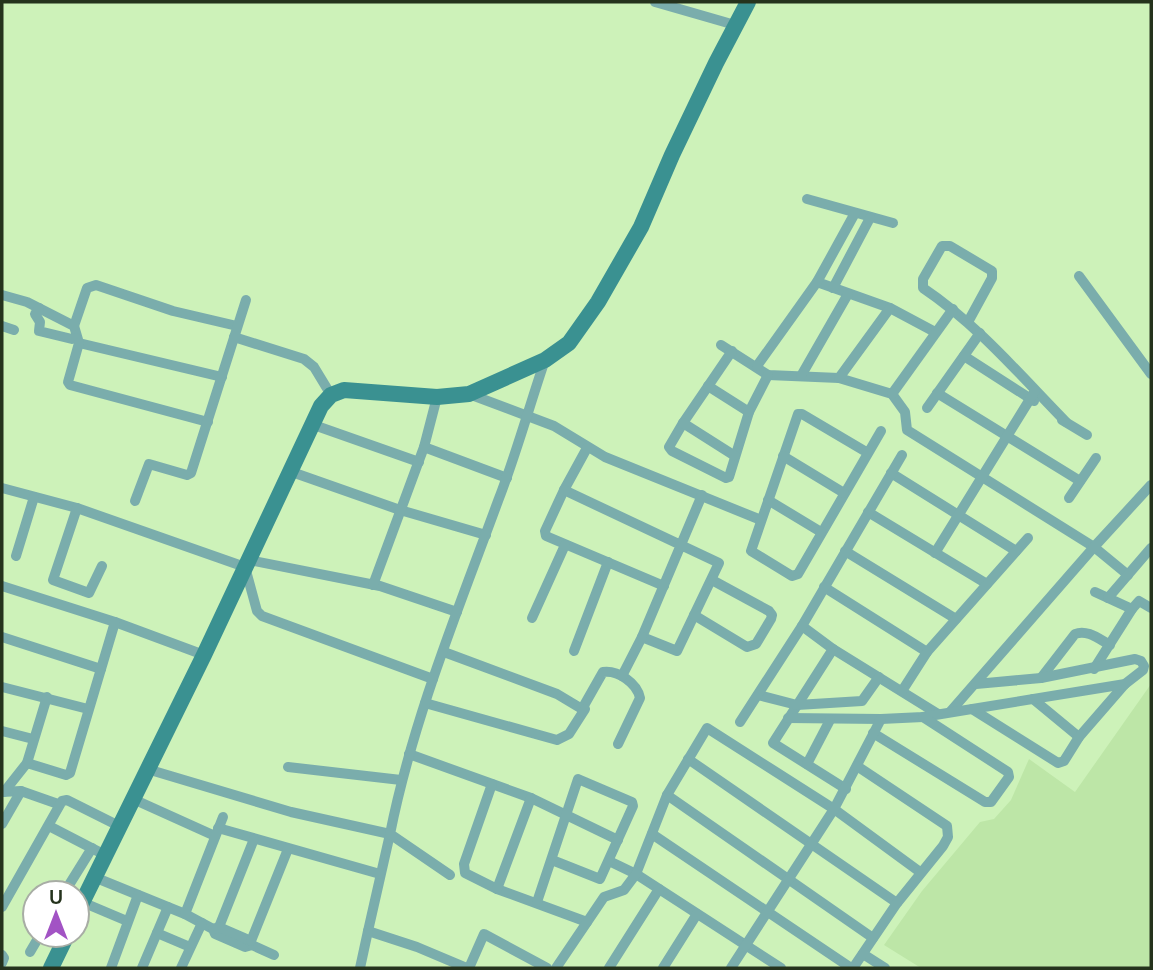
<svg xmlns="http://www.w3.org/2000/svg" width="1153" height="970" font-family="Lato,sans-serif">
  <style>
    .built { fill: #bde6a7 }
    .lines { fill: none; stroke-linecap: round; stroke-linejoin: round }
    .street { stroke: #7aadac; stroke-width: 10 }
    .secondary { stroke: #3a9191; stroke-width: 16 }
  </style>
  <rect width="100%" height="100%" fill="#cdf2b9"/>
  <!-- built -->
  <polygon class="built" points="1151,684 1151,968 921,968 884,945 922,891 980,822 994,819 1011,800 1029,759 1075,792"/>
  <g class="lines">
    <!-- street -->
    <g class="street">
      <polyline points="655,2 735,25"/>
      <polyline points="807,199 893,223"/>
      <polyline points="1079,276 1151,374"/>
      <polyline points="817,282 890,308 935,332"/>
      <polyline points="833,288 870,218"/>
      <polyline points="2,295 27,302 74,326 79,343 222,377"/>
      <polyline points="39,308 35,314 40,322 39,331 72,339 76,338"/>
      <path d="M968,322l24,-44v-7l-42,-25h-8l-19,33v9c55,37 97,87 143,134"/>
      <polyline points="2,326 14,330"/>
      <polyline points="74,326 87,288 96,285 173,311 237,326"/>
      <polyline points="234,337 304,359 314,367 331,395"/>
      <polyline points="79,343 68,382 70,385 208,422"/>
      <polyline points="721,345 768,375 839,378 892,394 905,412 907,430 1094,547 1128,575"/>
      <polyline points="732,351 683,423 669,447 672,451 726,478 729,477 749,412 768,375"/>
      <polyline points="964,356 1034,401"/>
      <polyline points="757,366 817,282 855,213"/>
      <polyline points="801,376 848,294"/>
      <polyline points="839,378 890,308"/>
      <polyline points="708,386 749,412"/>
      <polyline points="937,393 1080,481"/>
      <polyline points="469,394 554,426 605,457 761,520"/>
      <polyline points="892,394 953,309"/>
      <polyline points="927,408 980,333"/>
      <polyline points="1062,420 1087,435"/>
      <polyline points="683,423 735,456"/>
      <polyline points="311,424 419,462"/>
      <polyline points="424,447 507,478"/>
      <polyline points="587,448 564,490 545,531 546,536 664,586"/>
      <polyline points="868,453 802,414 798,414 751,551 792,576 798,574 881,431"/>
      <polyline points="783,456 844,493"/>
      <polyline points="289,471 400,510 486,535"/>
      <polyline points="891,473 1016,551"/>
      <polyline points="2,488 77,508 245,567 257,611 262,616 433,679"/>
      <polyline points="564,490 719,563 677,651 642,637 702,495"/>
      <polyline points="1069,498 1096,458"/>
      <polyline points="768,500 821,532"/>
      <polyline points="135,501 149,464 187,475 191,473 246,300"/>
      <polyline points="77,508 53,580 89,593 102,566"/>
      <polyline points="868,512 987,584"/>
      <polyline points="845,551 956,619"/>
      <polyline points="935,553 1035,391"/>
      <polyline points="16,556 34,497"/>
      <polyline points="249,560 380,586 457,612"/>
      <polyline points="373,585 424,447 437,397"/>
      <polyline points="2,586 115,622 204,655"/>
      <polyline points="824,587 927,652"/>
      <polyline points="1095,592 1132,609 1139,601 1151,608"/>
      <polyline points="1108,598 1151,548"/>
      <polyline points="694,615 747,647 756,644 771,619 772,615 769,611 712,580"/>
      <polyline points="532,618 565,545"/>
      <polyline points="802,626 833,649 938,714"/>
      <polyline points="2,637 101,669"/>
      <polyline points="833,649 773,743 846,789"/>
      <polyline points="574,651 608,562"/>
      <path d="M444,652l113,42 25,15 21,-37c15,-2 34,11 37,26l-22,46"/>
      <polyline points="1094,669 1132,609"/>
      <polyline points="622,676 642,637"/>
      <path d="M1041,678l34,-44c12,-5 24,5 35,11"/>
      <polyline points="2,687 88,709"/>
      <polyline points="902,691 927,652 1028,538"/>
      <polyline points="758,695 797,705 862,701 879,677"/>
      <polyline points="1033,699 1079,737"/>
      <polyline points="425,703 557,740 569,734 585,709"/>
      <polyline points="972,709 1058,763 1064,761 1079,737 1125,684"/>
      <polyline points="950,712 1094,547 1151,485"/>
      <polyline points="788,718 881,719 923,717 1125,684 1143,670 1144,666 1141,661 1135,659 1041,678 976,684"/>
      <polyline points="740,722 802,626 902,455"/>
      <polyline points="2,731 33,739"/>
      <polyline points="873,733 985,802 991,802 1009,777 1008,772 923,717"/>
      <polyline points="409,754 531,798 618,840"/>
      <polyline points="688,759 897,903"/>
      <polyline points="27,763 66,775 70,773 115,622"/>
      <polyline points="807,764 830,720"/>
      <polyline points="288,767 401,780"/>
      <polyline points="147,769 291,812 390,834 368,931 417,947 467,968"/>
      <polyline points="492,784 464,864 465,873 497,889 587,922"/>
      <polyline points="2,792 21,791 58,804"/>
      <polyline points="4,792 27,763 47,697"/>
      <polyline points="667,795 873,938"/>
      <polyline points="133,799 215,836"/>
      <polyline points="2,824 21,791"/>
      <polyline points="49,826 105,855"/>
      <polyline points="218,828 380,874"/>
      <polyline points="652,834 851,968"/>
      <polyline points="609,861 636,874 781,968"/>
      <path d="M450,875l-60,-41c23,-115 68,-224 108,-333 18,-46 31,-94 47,-141"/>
      <polyline points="94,877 185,914 213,929 215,934 245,947 252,945"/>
      <polyline points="497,889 531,798"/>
      <polyline points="64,893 92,848"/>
      <polyline points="82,902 127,921"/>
      <polyline points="537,902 578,779 632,802 633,806 600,879 552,860"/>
      <polyline points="2,907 62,801 67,800 119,826"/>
      <polyline points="185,914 223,817"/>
      <polyline points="219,927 254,839"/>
      <polyline points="213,929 219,927 249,940 252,945 274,955"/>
      <polyline points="157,933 190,947"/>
      <polyline points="251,941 288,849"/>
      <polyline points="30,952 40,935"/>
      <polyline points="863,954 885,968"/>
      <polyline points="2,955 4,958 2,963"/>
      <polyline points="111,968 138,895"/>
      <polyline points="142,968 168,907"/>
      <polyline points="181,968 202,923"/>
      <polyline points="360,968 368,931"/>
      <polyline points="469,968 484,934 547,968"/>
      <polyline points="556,968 604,897 624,890 636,874 667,795 707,728 834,809 920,872"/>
      <polyline points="609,968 659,889"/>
      <polyline points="663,968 697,914"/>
      <polyline points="731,968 834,809 881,719"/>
      <polyline points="853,968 897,903 943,846 948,837 947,826 857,766"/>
    </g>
    <!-- secondary -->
    <g class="secondary">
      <polyline points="77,913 204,655 321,406 331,395 344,390 437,397 469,394 545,360 569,343 598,302 641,227 672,155 716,63 748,2"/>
      <polyline points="51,968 67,935"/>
    </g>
  </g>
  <!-- border -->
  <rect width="1153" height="970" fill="none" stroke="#25331d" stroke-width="7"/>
  <!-- north arrow -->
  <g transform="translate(56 914)"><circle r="33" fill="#ffffff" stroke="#a8ada5" stroke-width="2"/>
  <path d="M0-5L12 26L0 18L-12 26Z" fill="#a253c4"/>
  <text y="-10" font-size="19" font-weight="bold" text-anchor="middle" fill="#25331d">U</text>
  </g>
</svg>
